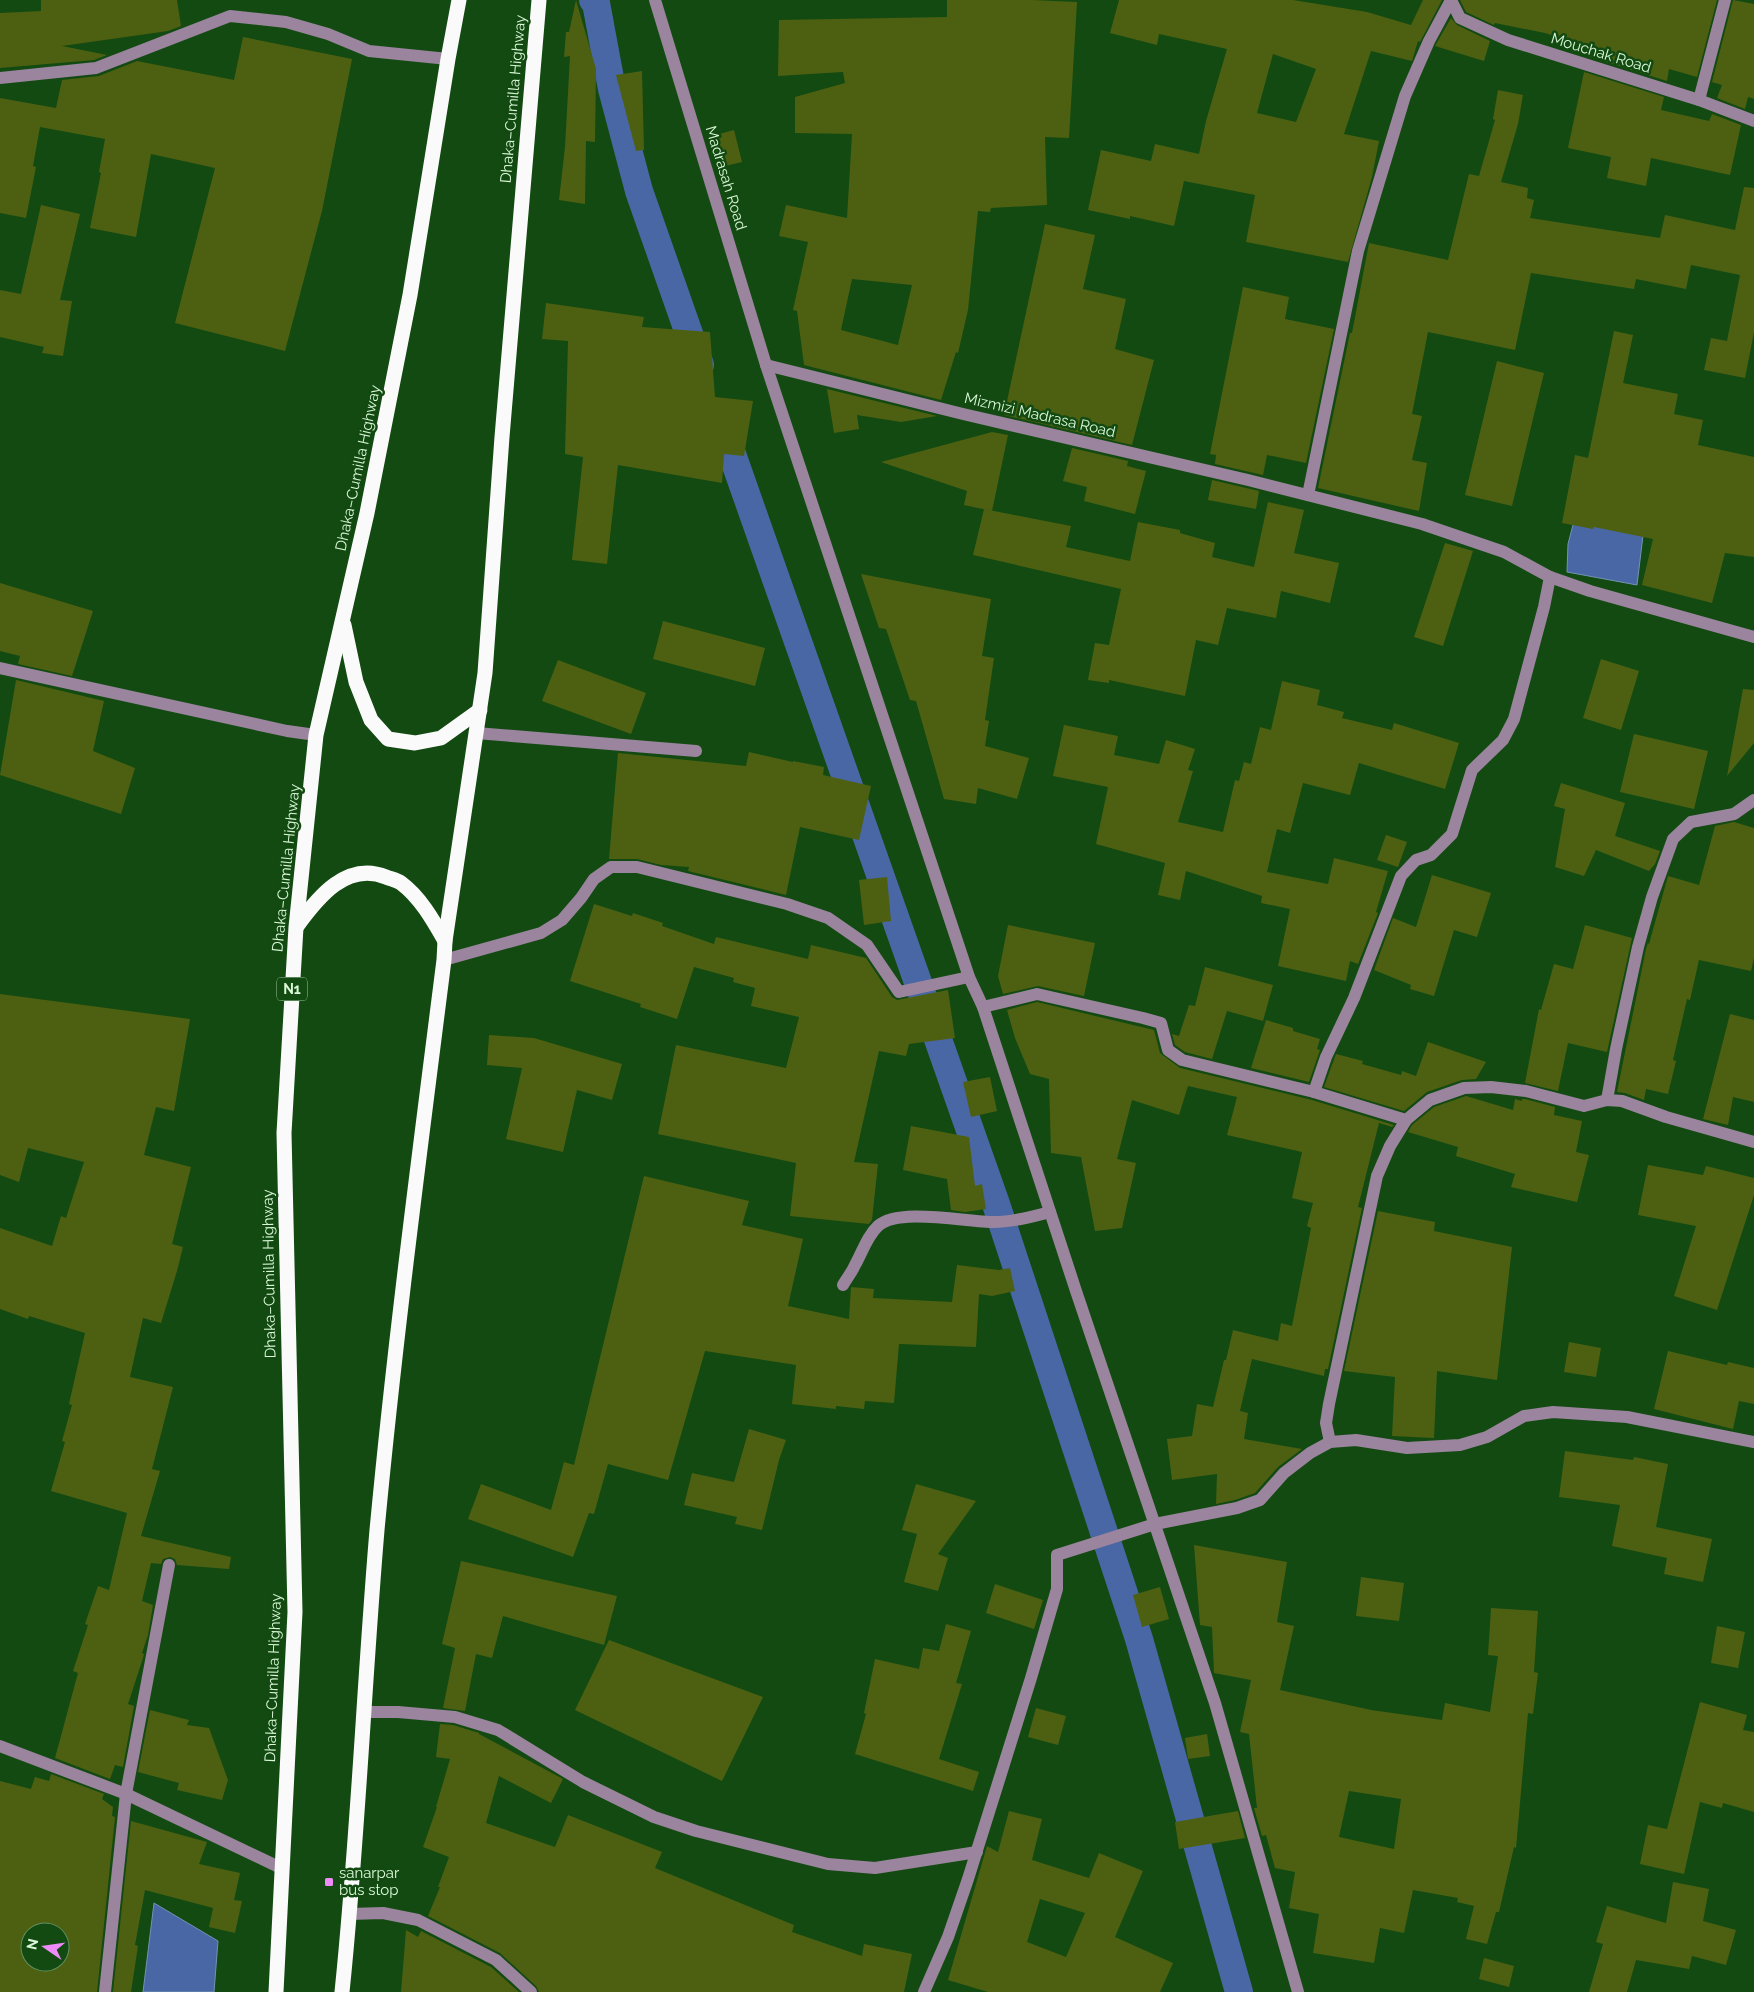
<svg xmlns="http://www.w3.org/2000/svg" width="1754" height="1992" font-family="Raleway,sans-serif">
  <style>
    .water { fill: #4967a4; stroke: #7592b4 }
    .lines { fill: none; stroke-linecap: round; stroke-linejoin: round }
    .canal { stroke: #4967a4; stroke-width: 28 }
    .building { fill: #4d6012; fill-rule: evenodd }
    .minor { stroke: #9b849d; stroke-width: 12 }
    .highway { stroke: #fafafa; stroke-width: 15 }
    .poi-dot { fill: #ed8cf9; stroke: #124a12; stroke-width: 2 }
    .labels { text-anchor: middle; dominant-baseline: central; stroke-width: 5; stroke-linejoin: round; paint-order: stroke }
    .shield { fill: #124a12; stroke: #9fc49d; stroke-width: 1 }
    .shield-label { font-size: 14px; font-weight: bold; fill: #dbf8d8 }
    .street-label { font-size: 15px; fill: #dbf8d8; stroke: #124a12 }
    .poi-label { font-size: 15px; fill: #dbf8d8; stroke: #124a12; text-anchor: start }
  </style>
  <rect width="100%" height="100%" fill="#124a12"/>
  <!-- water -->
  <g class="water">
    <polygon points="1579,502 1645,519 1637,585 1567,572 1568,544"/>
    <polygon points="154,1903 218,1941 214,1992 143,1992"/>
  </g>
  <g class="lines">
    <!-- canal -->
    <g class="canal">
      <polyline points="593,0 596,3 612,89 639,191 700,365"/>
      <polyline points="720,420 996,1204 1139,1639 1239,1992"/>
    </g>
  </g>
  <!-- building -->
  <g class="building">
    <polygon points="41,0 177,0 181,26 168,31 62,46 107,55 94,60 0,68 0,13 41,11"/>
    <polygon points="576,0 596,69 595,142 586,141 585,204 559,200 565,147 570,56 564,57 566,32 569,32"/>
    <path d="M947,0h85l45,2 -8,136 -24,-1 2,68 -56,3 -1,4 -12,-1 -10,99 -10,43 -2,-1 -15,48 -137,-35 -7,-54 -4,-1 15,-68 -29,-6 7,-31 61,13 5,-84 -57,-1v-36l50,-14 -2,-11 -65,4 1,-56 168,-3zM852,279l60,6 -14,60 -57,-15z"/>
    <path d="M1119,0h174l74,12 44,13 12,-25h19l-22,42 -2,-1 -6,20 -41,-10 -27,83 35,7 -7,36 -24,85 -102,-20 9,-47 -71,-14 -10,45 -44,-10v3l-42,-9 13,-60 50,11 4,-17 44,10 7,-33 21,-72 -68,-15 -2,11 -47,-12zM1273,54l43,15 -20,53 -39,-9z"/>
    <polygon points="1460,0 1717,0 1697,77 1669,69 1667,81 1587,56 1589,47 1545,33 1495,23 1494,25 1466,12"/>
    <polygon points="1733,0 1754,4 1754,99 1748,97 1745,109 1717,98 1722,85 1712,82"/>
    <polygon points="1451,18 1457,25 1490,41 1484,61 1435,46"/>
    <polygon points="243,37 352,59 322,211 285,351 175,323 215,168 151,154 136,237 90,228 101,173 99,172 105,139 40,127 33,166 36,167 26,218 0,213 0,98 56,108 62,80 99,76 137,61 234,80"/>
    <polygon points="642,71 644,150 636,151 616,75"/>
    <polygon points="1584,72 1664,97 1661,110 1709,121 1712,114 1741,125 1730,175 1651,158 1646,186 1607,178 1611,157 1568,148"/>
    <polygon points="1498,90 1523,95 1518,124 1501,182 1528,188 1527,198 1534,200 1530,218 1660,238 1665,215 1735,230 1744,187 1754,188 1754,332 1745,378 1704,370 1711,338 1727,341 1740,275 1691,265 1686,289 1636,279 1634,289 1531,273 1515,350 1428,332 1412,414 1422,416 1412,460 1427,463 1419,511 1318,488 1350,333 1352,333 1369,243 1448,260 1469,174 1479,176 1495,120 1493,119"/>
    <polygon points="734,130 742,162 721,167 712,136"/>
    <polygon points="41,205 80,214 60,300 72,301 63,356 42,353 44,347 0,337 0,290 21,294"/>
    <polygon points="1045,224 1095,235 1083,289 1126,299 1115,349 1154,360 1132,445 1004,415"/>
    <polygon points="1243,287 1289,297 1285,319 1334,329 1306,463 1267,455 1263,475 1215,464 1216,455 1210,454"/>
    <polygon points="546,303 644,317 642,327 710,332 715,397 753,401 744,456 724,454 722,483 618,465 607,564 572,560 583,457 565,454 568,341 542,339"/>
    <polygon points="1614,331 1633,335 1623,383 1678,394 1674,414 1703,420 1698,445 1754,457 1754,557 1725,553 1712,603 1642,585 1653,539 1594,527 1593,529 1562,523 1575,455 1588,458"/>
    <polygon points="1497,361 1544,373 1512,506 1465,495"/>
    <polygon points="827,389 937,416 901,422 857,415 859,429 834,433"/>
    <polygon points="992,432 1008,435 992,511 964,505 967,491 881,462"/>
    <polygon points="1072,448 1128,461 1127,466 1146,471 1135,514 1084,501 1087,487 1063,481"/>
    <polygon points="1212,480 1259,491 1256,509 1208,500"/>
    <polygon points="1268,502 1304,510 1294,553 1339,563 1330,603 1281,591 1276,618 1227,608 1218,645 1196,640 1185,696 1109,680 1109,683 1088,680 1095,643 1109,645 1121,589 973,555 984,509 1071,526 1066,547 1130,561 1138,522 1180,530 1180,533 1215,543 1212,557 1254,567"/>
    <polygon points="1445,543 1473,551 1443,646 1414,637"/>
    <polygon points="861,574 991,599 982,656 994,658 985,720 989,721 985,746 1029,758 1017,799 978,788 976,804 944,799 916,701 910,700 886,629 879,628"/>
    <polygon points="0,583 93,611 72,676 18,664 20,656 0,651"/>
    <polygon points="663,621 765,648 755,686 653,659"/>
    <polygon points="1601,659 1639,671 1621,730 1583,718"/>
    <polygon points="558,660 646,693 631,734 542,701"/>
    <polygon points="16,680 104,701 93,751 135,768 121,814 0,775"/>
    <polygon points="1282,681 1320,690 1317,705 1344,712 1342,718 1392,730 1394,723 1459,743 1445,789 1359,763 1350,795 1303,783 1290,833 1277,829 1267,872 1328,884 1334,858 1388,871 1376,912 1378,913 1358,964 1350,961 1346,981 1278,966 1290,909 1261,903 1262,896 1186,871 1180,900 1158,895 1165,863 1096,844 1108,787 1053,776 1064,725 1118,736 1114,755 1159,764 1166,740 1195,749 1188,770 1193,771 1178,822 1223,832 1235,780 1239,781 1244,762 1251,764 1260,727 1271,730"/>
    <polygon points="1743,689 1754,690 1754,743 1727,776"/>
    <polygon points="1634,734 1708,751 1694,809 1620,792"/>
    <polygon points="749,752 793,762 793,761 824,767 823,775 871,786 859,840 800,827 786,895 688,871 689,867 661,865 637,859 609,859 618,753 746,766"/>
    <polygon points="1561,783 1625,803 1615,836 1660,851 1655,864 1649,871 1596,850 1584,876 1555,867 1565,809 1554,806"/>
    <polygon points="1734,822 1754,828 1754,958 1751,971 1699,960 1690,1000 1687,999 1673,1060 1676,1061 1668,1094 1646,1089 1644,1100 1625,1093 1617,1092 1646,949 1648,943 1649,944 1668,876 1699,885 1715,826"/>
    <polygon points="1386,835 1407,842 1398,867 1377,860"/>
    <polygon points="1432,875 1491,893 1477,937 1454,930 1434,996 1410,989 1411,985 1374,970 1393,918 1416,927"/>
    <polygon points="887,877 891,921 864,925 859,880"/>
    <polygon points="594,904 632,916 633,913 663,923 662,926 714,944 716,937 808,959 811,945 866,958 892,997 897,1000 948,990 955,1038 909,1044 906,1056 879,1051 854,1162 878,1164 872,1220 869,1224 790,1216 796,1163 658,1134 676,1045 786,1068 799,1017 751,1006 755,988 733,982 734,978 694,967 677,1019 640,1007 641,1004 570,981"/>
    <polygon points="1008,925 1095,943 1084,996 1038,986 1003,994 998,976"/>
    <polygon points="1585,925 1632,938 1607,1052 1568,1043 1558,1091 1525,1083 1539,1009 1541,1010 1554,964 1573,969"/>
    <polygon points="1205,967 1273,985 1263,1021 1227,1011 1212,1059 1185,1052 1175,1045 1172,1034 1179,1036 1189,1005 1195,1006"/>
    <polygon points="0,994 190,1019 174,1111 156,1107 144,1155 191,1167 172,1244 183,1247 177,1271 161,1323 143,1318 130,1377 173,1387 152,1469 160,1471 141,1536 231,1557 229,1569 177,1565 175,1559 170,1557 163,1559 161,1564 151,1563 142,1601 153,1605 148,1635 142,1653 144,1654 143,1658 128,1704 134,1706 123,1767 115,1765 110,1779 55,1758 78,1673 73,1671 88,1625 85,1624 98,1586 109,1590 127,1513 51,1491 65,1442 62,1441 72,1405 69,1404 85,1333 29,1316 28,1319 0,1309 0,1228 52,1246 61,1216 66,1218 84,1162 28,1148 19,1182 0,1175"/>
    <polygon points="1037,1002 1154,1030 1160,1053 1180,1068 1312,1100 1394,1125 1392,1127 1379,1123 1358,1207 1362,1208 1328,1369 1325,1369 1324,1376 1252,1359 1240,1411 1248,1413 1244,1439 1302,1449 1278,1467 1255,1493 1235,1500 1216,1504 1217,1474 1172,1480 1167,1439 1192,1436 1197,1404 1213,1407 1224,1360 1226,1360 1233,1330 1278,1341 1281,1323 1292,1326 1311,1228 1307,1226 1313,1203 1292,1198 1302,1152 1227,1135 1237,1097 1188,1086 1179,1115 1132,1100 1117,1159 1136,1163 1122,1228 1095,1231 1081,1157 1051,1153 1049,1079 1030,1074 1015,1038 1007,1010"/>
    <polygon points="1730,1014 1754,1020 1754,1102 1733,1097 1728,1125 1703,1119"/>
    <polygon points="1266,1020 1293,1028 1293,1031 1320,1039 1317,1049 1320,1050 1309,1082 1251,1068"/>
    <polygon points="489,1035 534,1038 622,1064 612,1100 577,1090 563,1152 506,1139 522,1068 487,1065"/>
    <polygon points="1428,1042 1486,1062 1476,1079 1462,1080 1427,1092 1404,1111 1324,1087 1336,1054 1363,1061 1362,1064 1401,1075 1402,1071 1416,1076"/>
    <polygon points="990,1077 997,1111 971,1117 963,1082"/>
    <polygon points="1466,1096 1513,1110 1515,1099 1522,1101 1522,1099 1525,1099 1555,1107 1554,1115 1582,1121 1576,1152 1589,1155 1577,1202 1511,1187 1515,1174 1456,1156 1458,1147 1408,1132 1412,1125 1434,1107"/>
    <polygon points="911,1126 969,1137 975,1186 982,1184 986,1209 965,1212 951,1210 947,1179 903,1170"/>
    <polygon points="1648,1165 1703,1175 1706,1166 1754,1178 1754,1195 1717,1310 1674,1296 1696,1226 1638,1215"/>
    <polygon points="644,1176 749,1201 742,1225 803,1239 788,1306 849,1319 851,1287 874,1289 873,1298 952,1302 957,1265 999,1270 1010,1268 1015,1291 992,1296 979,1294 976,1347 899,1344 894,1403 865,1401 864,1409 836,1406 836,1409 792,1404 796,1365 705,1351 668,1480 608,1464 594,1514 589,1513 573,1557 468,1519 481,1484 551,1510 564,1462 574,1465"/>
    <polygon points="1378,1211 1435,1222 1434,1231 1512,1247 1497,1380 1437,1371 1434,1438 1392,1436 1395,1377 1344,1371"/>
    <polygon points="1569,1342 1601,1348 1596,1377 1564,1372"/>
    <polygon points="1668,1351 1727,1365 1728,1362 1754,1368 1754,1404 1739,1401 1733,1429 1654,1409"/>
    <polygon points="749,1429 786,1440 779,1460 762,1530 735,1524 737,1517 684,1505 692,1473 734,1482"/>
    <polygon points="1565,1451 1633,1460 1634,1457 1668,1464 1656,1527 1712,1539 1703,1582 1664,1574 1667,1558 1612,1546 1620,1505 1559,1497"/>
    <polygon points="916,1484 976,1501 938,1554 948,1558 938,1591 904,1582 917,1534 902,1530"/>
    <path d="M1194,1545l93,17 -10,60 17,4 -14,64 91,20 71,10 3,-17 45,9 8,-56 -10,-1 3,-47 47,3 -4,61 4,1 -5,41 -5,-1 -12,135 -2,-1 -15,65h-3l-9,32 -21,-5 8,-33 -17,-4 1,-4 -45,-8 -9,43 -24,-5 -6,35 -61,-10 6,-39 -30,-6 6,-36 -20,-4 -9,-33 -4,1 -8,-28h3l-8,-74 -9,-2 11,-52 -37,-7 -2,-46 -12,-2zM1349,1791l52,8 -7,50 -55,-12z"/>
    <polygon points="461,1561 617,1596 604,1645 503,1616 492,1658 476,1654 465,1711 443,1708 455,1648 442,1644"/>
    <polygon points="1361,1577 1404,1583 1399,1621 1356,1616"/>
    <polygon points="995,1584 1043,1600 1034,1629 986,1613"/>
    <polygon points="1160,1587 1169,1619 1142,1627 1133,1595"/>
    <polygon points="946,1624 971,1631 956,1683 962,1684 939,1759 979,1772 973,1791 855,1754 866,1714 864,1713 875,1659 919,1669 923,1648 939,1651"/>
    <polygon points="1717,1626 1745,1632 1738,1668 1711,1663"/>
    <polygon points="609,1640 763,1697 722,1781 575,1710"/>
    <polygon points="1700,1702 1747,1715 1743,1730 1754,1732 1754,1812 1723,1803 1722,1808 1700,1802 1684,1874 1640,1864 1648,1825 1667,1829"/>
    <polygon points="1036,1708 1066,1716 1058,1745 1028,1737"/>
    <polygon points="150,1710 189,1720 187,1725 209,1728 228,1780 222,1800 177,1790 179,1783 138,1772"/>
    <polygon points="440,1724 453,1725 479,1733 479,1734 563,1779 551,1803 499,1776 486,1823 555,1847 568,1815 662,1852 655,1868 794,1925 792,1932 862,1956 864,1944 912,1954 904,1992 539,1992 536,1986 500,1953 428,1916 440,1887 438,1887 449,1857 423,1847 437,1807 436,1807 450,1759 436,1757"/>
    <polygon points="1207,1734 1210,1756 1188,1759 1185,1738"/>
    <path d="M51,1774l53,20 -2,5 11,8 -1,9 3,1 -18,175h-97v-211l31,8 4,-12 14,4zM30,1932h30v30h-30z"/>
    <path d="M1009,1811l33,8 -10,41 57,18 10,-25 44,18 -28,66 58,26 -13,29h-172l-40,-12 39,-134 11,6zM1040,1899l45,14 -19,44 -39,-15z"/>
    <polygon points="1238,1811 1245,1838 1179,1849 1175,1822"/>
    <polygon points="131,1821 207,1842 199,1864 240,1873 234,1900 242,1901 235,1933 209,1927 213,1908 145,1890 135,1945 138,1946 131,1992 113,1992"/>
    <polygon points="1673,1882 1709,1889 1703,1921 1736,1930 1726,1965 1692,1956 1689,1969 1636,1960 1627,1992 1589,1992 1603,1944 1596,1942 1607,1906 1666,1923"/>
    <polygon points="406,1930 418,1937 421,1931 491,1967 519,1992 401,1992"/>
    <polygon points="1484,1958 1514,1966 1509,1987 1479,1979"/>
  </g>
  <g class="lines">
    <!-- minor -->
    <g class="minor">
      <polyline points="655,0 766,365 969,977 983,1007 1076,1291 1215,1703 1298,1992"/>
      <polyline points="1451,0 1460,18 1508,40 1699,100 1754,121"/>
      <polyline points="0,78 96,68 230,16 286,22 328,34 369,51 448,59"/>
      <polyline points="1699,100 1725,0"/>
      <polyline points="766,365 963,414 1248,480 1422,524 1504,552 1550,577 1590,591 1754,637"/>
      <polyline points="1308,495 1358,251 1405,96 1429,41 1450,2"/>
      <polyline points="0,668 287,731 316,735"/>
      <polyline points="476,733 696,751"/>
      <polyline points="444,960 541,933 562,920 581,898 594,879 611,867 637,867 787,904 828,918 867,945 899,992 969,977"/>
      <polyline points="983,1007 1037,994 1143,1018 1161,1023 1168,1050 1182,1060 1314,1092 1406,1120"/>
      <polyline points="1314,1092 1326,1057 1354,998 1401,876 1416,860 1431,855 1452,834 1472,770 1503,740 1514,719 1544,607 1550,577"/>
      <polyline points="1607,1100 1616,1049 1638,947 1652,897 1673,839 1691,822 1734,814 1754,800"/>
      <path d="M843,1285c4,-7 9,-13 12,-20 7,-12 12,-29 23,-39 20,-19 88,-4 116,-4 19,0 38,-5 56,-10"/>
      <polyline points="1330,1442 1326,1423 1329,1404 1377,1176 1390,1146 1406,1120 1430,1100 1464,1088 1491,1087 1526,1091 1584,1106 1607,1100 1622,1101 1666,1117 1754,1142"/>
      <polyline points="363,1712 398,1712 455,1717 498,1730 583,1782 654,1817 696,1831 828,1864 875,1868 977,1852"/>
      <polyline points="0,1746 126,1794 281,1868"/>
      <polyline points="350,1914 383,1913 418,1920 496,1960 531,1992"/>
      <polyline points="105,1992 126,1794 169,1565"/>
      <polyline points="924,1992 948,1937 968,1879 1031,1678 1057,1589 1057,1555 1155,1524 1237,1508 1260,1500 1284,1473 1310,1453 1330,1442 1356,1440 1407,1448 1460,1445 1487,1437 1524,1416 1553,1412 1627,1417 1754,1442"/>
    </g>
    <!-- highway -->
    <g class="highway">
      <polyline points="344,625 356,682 371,720 388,739 415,743 441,738 480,710"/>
      <path d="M297,926c21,-29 50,-65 89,-49 5,2 11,3 15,6 19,14 32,37 44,58"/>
      <polyline points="276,1992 295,1612 284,1133 296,927 316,735 367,513 410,295 448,59 459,0"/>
      <path d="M342,1992c16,-154 22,-308 35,-462 18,-191 43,-380 67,-570l1,-19 40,-268 17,-236 37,-437"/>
    </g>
  </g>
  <!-- markers -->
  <rect class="poi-dot" x="324" y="1877" width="10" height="10" rx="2.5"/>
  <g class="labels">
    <!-- shield labels -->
    <rect class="shield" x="277" y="977.5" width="30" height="23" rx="4"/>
    <g class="shield-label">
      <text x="292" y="989">N1</text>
    </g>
    <!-- street labels -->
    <g class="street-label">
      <text transform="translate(1601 53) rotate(17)">Mouchak Road</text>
      <text transform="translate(513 99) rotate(-85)">Dhaka–Cumilla Highway</text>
      <text transform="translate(726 178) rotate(73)">Madrasah Road</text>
      <text transform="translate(1040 415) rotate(13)">Mizmizi Madrasa Road</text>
      <text transform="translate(358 468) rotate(-78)">Dhaka–Cumilla Highway</text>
      <text transform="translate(286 868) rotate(-84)">Dhaka–Cumilla Highway</text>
      <text transform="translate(269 1274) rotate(-91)">Dhaka–Cumilla Highway</text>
      <text transform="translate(273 1678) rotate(-88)">Dhaka–Cumilla Highway</text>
    </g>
    <!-- poi labels -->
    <g class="poi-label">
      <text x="339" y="1873">sanarpar<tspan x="339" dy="17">bus stop</tspan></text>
    </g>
  </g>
  <!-- north arrow -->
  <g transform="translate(45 1947) rotate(283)"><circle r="24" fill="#124a12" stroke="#629061"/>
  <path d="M0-4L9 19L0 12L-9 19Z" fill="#ed8cf9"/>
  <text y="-8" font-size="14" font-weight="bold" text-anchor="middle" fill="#dbf8d8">N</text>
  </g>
</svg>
